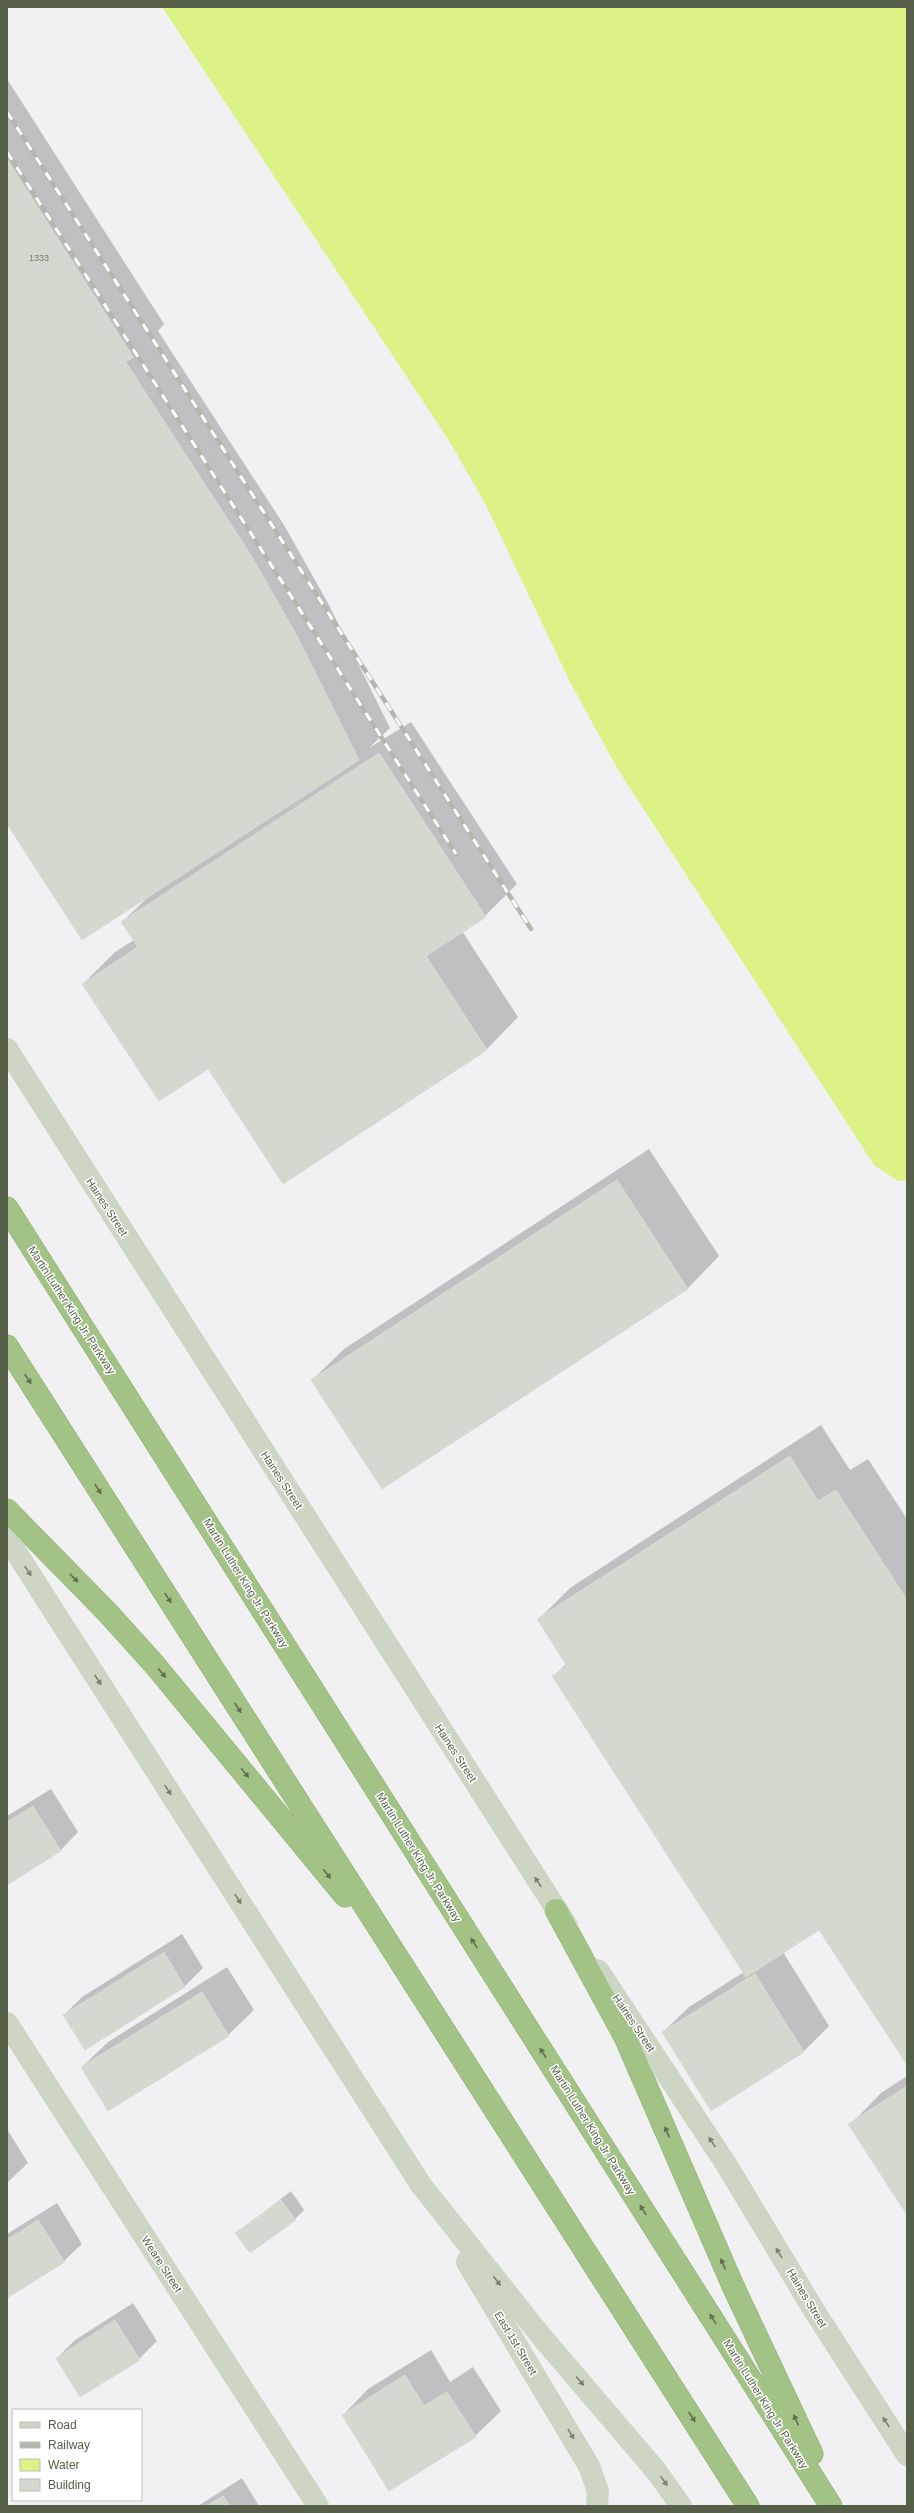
<svg xmlns="http://www.w3.org/2000/svg" width="914" height="2513" font-family="Arial,sans-serif">
  <style>
    .water { fill: #dbf287 }
    .shadow { fill: #0003 }
    .building { fill: #d3d9cf; stroke: #d7ddd4 }
    .lines { fill: none; stroke-linecap: round; stroke-linejoin: round }
    .highway-casing { stroke: #8dae71; stroke-width: 23 }
    .minor { stroke: #cdd6c4; stroke-width: 22 }
    .highway { stroke: #a2c286; stroke-width: 22 }
    .rail-casing { stroke: #b2b8ae; stroke-width: 4.5 }
    .rail { stroke: #fff; stroke-width: 3; stroke-dasharray: 9; stroke-linecap: butt }
    .oneway { fill: #606f50 }
    .oneway2 { fill: #78836c }
    .labels { text-anchor: middle; dominant-baseline: central; stroke-width: 3; stroke-linejoin: round; paint-order: stroke }
    .number-label { font-size: 9px; fill: #747e69 }
    .street-label { font-size: 11px; fill: #546047; stroke: #fff }
  </style>
  <rect width="100%" height="100%" fill="#f1f1f3"/>
  <!-- water -->
  <polygon class="water" points="162,7 907,7 907,1180 898,1181 874,1165 617,768 569,680 485,503 448,439"/>
  <!-- shadow -->
  <g class="shadow">
    <polygon points="7,79 164,324 158,331 284,525 329,605 390,728 369,748 411,722 517,884 485,916 462,931 518,1017 487,1049 283,1182 208,1068 83,984 115,952 134,940 122,922 148,897 7,822"/>
    <polygon points="649,1149 719,1256 688,1288 383,1488 312,1380 344,1349"/>
    <polygon points="821,1425 850,1470 868,1459 907,1519 907,2063 820,1928 783,1952 829,2026 803,2052 663,2032 689,2007 744,1972 554,1676 567,1663 539,1619 570,1588"/>
    <polygon points="51,1789 78,1832 61,1850 7,1884 7,1816"/>
    <polygon points="182,1934 203,1968 185,1986 85,2048 64,2015 82,1997"/>
    <polygon points="227,1967 254,2010 228,2035 82,2067 108,2042"/>
    <polygon points="907,2076 907,2213 850,2125 881,2093"/>
    <polygon points="7,2129 28,2163 7,2183"/>
    <polygon points="291,2191 304,2210 295,2219 236,2234"/>
    <polygon points="57,2203 82,2244 64,2261 7,2297 7,2234"/>
    <polygon points="133,2303 157,2341 139,2359 57,2358 75,2340"/>
    <polygon points="431,2350 450,2382 473,2367 501,2411 475,2436 343,2415 368,2389"/>
    <polygon points="242,2478 259,2506 198,2506"/>
  </g>
  <!-- building -->
  <g class="building">
    <polygon points="7,159 133,357 7,440"/>
    <polygon points="7,179 252,557 297,636 359,760 82,940 7,824"/>
    <polygon points="379,753 486,917 426,956 487,1050 283,1184 208,1069 159,1101 82,984 138,947 121,922"/>
    <polygon points="617,1180 688,1289 382,1489 311,1380"/>
    <polygon points="790,1456 818,1501 836,1490 907,1600 907,2065 819,1930 746,1977 552,1676 567,1666 537,1619"/>
    <polygon points="33,1806 61,1851 7,1885 7,1822"/>
    <polygon points="164,1952 185,1987 85,2050 63,2015"/>
    <polygon points="755,1974 804,2052 711,2111 662,2032"/>
    <polygon points="202,1992 229,2036 108,2111 81,2067"/>
    <polygon points="907,2086 907,2215 848,2124"/>
    <polygon points="281,2200 296,2220 250,2253 235,2233"/>
    <polygon points="38,2220 65,2262 7,2298 7,2240"/>
    <polygon points="115,2320 140,2360 80,2397 56,2358"/>
    <polygon points="405,2375 424,2406 447,2392 476,2437 389,2491 342,2415"/>
    <polygon points="223,2496 230,2506 207,2506"/>
  </g>
  <g class="lines">
    <defs>
      <g id="highway">
        <polyline points="7,1208 831,2506"/>
        <polyline points="7,1346 748,2506"/>
        <polyline points="7,1510 107,1612 154,1664 345,1896"/>
        <polyline points="556,1910 625,2037 733,2286 812,2454"/>
      </g>
    </defs>
    <!-- highway casing -->
    <use href="#highway" class="highway-casing"/>
    <!-- minor -->
    <g class="minor">
      <polyline points="7,1049 567,1926"/>
      <polyline points="7,1538 421,2185 541,2336 657,2472 681,2506"/>
      <polyline points="598,1970 726,2164 815,2312 907,2455"/>
      <polyline points="7,2023 318,2506"/>
      <polyline points="467,2262 589,2466 598,2491 597,2506"/>
    </g>
    <!-- highway -->
    <use href="#highway" class="highway"/>
    <defs>
      <g id="rail">
        <polyline points="7,112 531,929"/>
        <polyline points="7,152 456,854"/>
      </g>
    </defs>
    <!-- rail casing -->
    <use href="#rail" class="rail-casing"/>
    <!-- rail -->
    <use href="#rail" class="rail"/>
  </g>
  <!-- one-way arrows -->
  <defs><path id="oneway-solid" d="M-6-.8H1V-3.2L6.5 0L1 3.2V.8H-6Z"/></defs>
  <g class="oneway">
    <use href="#oneway-solid" transform="translate(28 1379) rotate(57)"/>
    <use href="#oneway-solid" transform="translate(98 1489) rotate(57)"/>
    <use href="#oneway-solid" transform="translate(74 1578) rotate(45)"/>
    <use href="#oneway-solid" transform="translate(168 1598) rotate(57)"/>
    <use href="#oneway-solid" transform="translate(162 1673) rotate(49)"/>
    <use href="#oneway-solid" transform="translate(238 1708) rotate(57)"/>
    <use href="#oneway-solid" transform="translate(245 1773) rotate(51)"/>
    <use href="#oneway-solid" transform="translate(327 1874) rotate(51)"/>
    <use href="#oneway-solid" transform="translate(474 1943) rotate(-122)"/>
    <use href="#oneway-solid" transform="translate(543 2053) rotate(-122)"/>
    <use href="#oneway-solid" transform="translate(667 2132) rotate(-113)"/>
    <use href="#oneway-solid" transform="translate(643 2210) rotate(-122)"/>
    <use href="#oneway-solid" transform="translate(723 2264) rotate(-113)"/>
    <use href="#oneway-solid" transform="translate(713 2319) rotate(-122)"/>
    <use href="#oneway-solid" transform="translate(692 2417) rotate(57)"/>
    <use href="#oneway-solid" transform="translate(796 2420) rotate(-115)"/>
  </g>
  <g class="oneway2">
    <use href="#oneway-solid" transform="translate(28 1571) rotate(57)"/>
    <use href="#oneway-solid" transform="translate(98 1680) rotate(57)"/>
    <use href="#oneway-solid" transform="translate(168 1790) rotate(57)"/>
    <use href="#oneway-solid" transform="translate(538 1882) rotate(-123)"/>
    <use href="#oneway-solid" transform="translate(238 1899) rotate(57)"/>
    <use href="#oneway-solid" transform="translate(712 2142) rotate(-123)"/>
    <use href="#oneway-solid" transform="translate(779 2253) rotate(-121)"/>
    <use href="#oneway-solid" transform="translate(497 2281) rotate(52)"/>
    <use href="#oneway-solid" transform="translate(580 2381) rotate(49)"/>
    <use href="#oneway-solid" transform="translate(886 2422) rotate(-123)"/>
    <use href="#oneway-solid" transform="translate(571 2434) rotate(59)"/>
    <use href="#oneway-solid" transform="translate(664 2481) rotate(55)"/>
  </g>
  <g class="labels">
    <!-- number labels -->
    <g class="number-label">
      <text x="39" y="258">1333</text>
    </g>
    <!-- street labels -->
    <g class="street-label">
      <text transform="translate(107 1207) rotate(57)">Haines Street</text>
      <text transform="translate(72 1310) rotate(57)">Martin Luther King Jr. Parkway</text>
      <text transform="translate(282 1480) rotate(57)">Haines Street</text>
      <text transform="translate(246 1583) rotate(58)">Martin Luther King Jr. Parkway</text>
      <text transform="translate(456 1753) rotate(57)">Haines Street</text>
      <text transform="translate(419 1857) rotate(58)">Martin Luther King Jr. Parkway</text>
      <text transform="translate(634 2023) rotate(56)">Haines Street</text>
      <text transform="translate(593 2130) rotate(58)">Martin Luther King Jr. Parkway</text>
      <text transform="translate(162 2264) rotate(57)">Weare Street</text>
      <text transform="translate(807 2298) rotate(59)">Haines Street</text>
      <text transform="translate(516 2343) rotate(59)">East 1st Street</text>
      <text transform="translate(766 2404) rotate(58)">Martin Luther King Jr. Parkway</text>
    </g>
  </g>
  <!-- border -->
  <rect width="914" height="2513" fill="none" stroke="#546047" stroke-width="16"/>
  <!-- legend -->
  <rect x="12" y="2409" width="130" height="92" fill="#ffffff" stroke="#bbbfb5"/>
  <rect x="20" y="2422" width="20" height="6" fill="#cdd6c4" stroke="#bbbfb5"/>
  <text x="48" y="2429" font-size="12" fill="#546047">Road</text>
  <rect x="20" y="2442" width="20" height="6" fill="#b2b8ae" stroke="#bbbfb5"/>
  <text x="48" y="2449" font-size="12" fill="#546047">Railway</text>
  <rect x="20" y="2459" width="20" height="12" fill="#dbf287" stroke="#bbbfb5"/>
  <text x="48" y="2469" font-size="12" fill="#546047">Water</text>
  <rect x="20" y="2479" width="20" height="12" fill="#d3d9cf" stroke="#bbbfb5"/>
  <text x="48" y="2489" font-size="12" fill="#546047">Building</text>
</svg>
